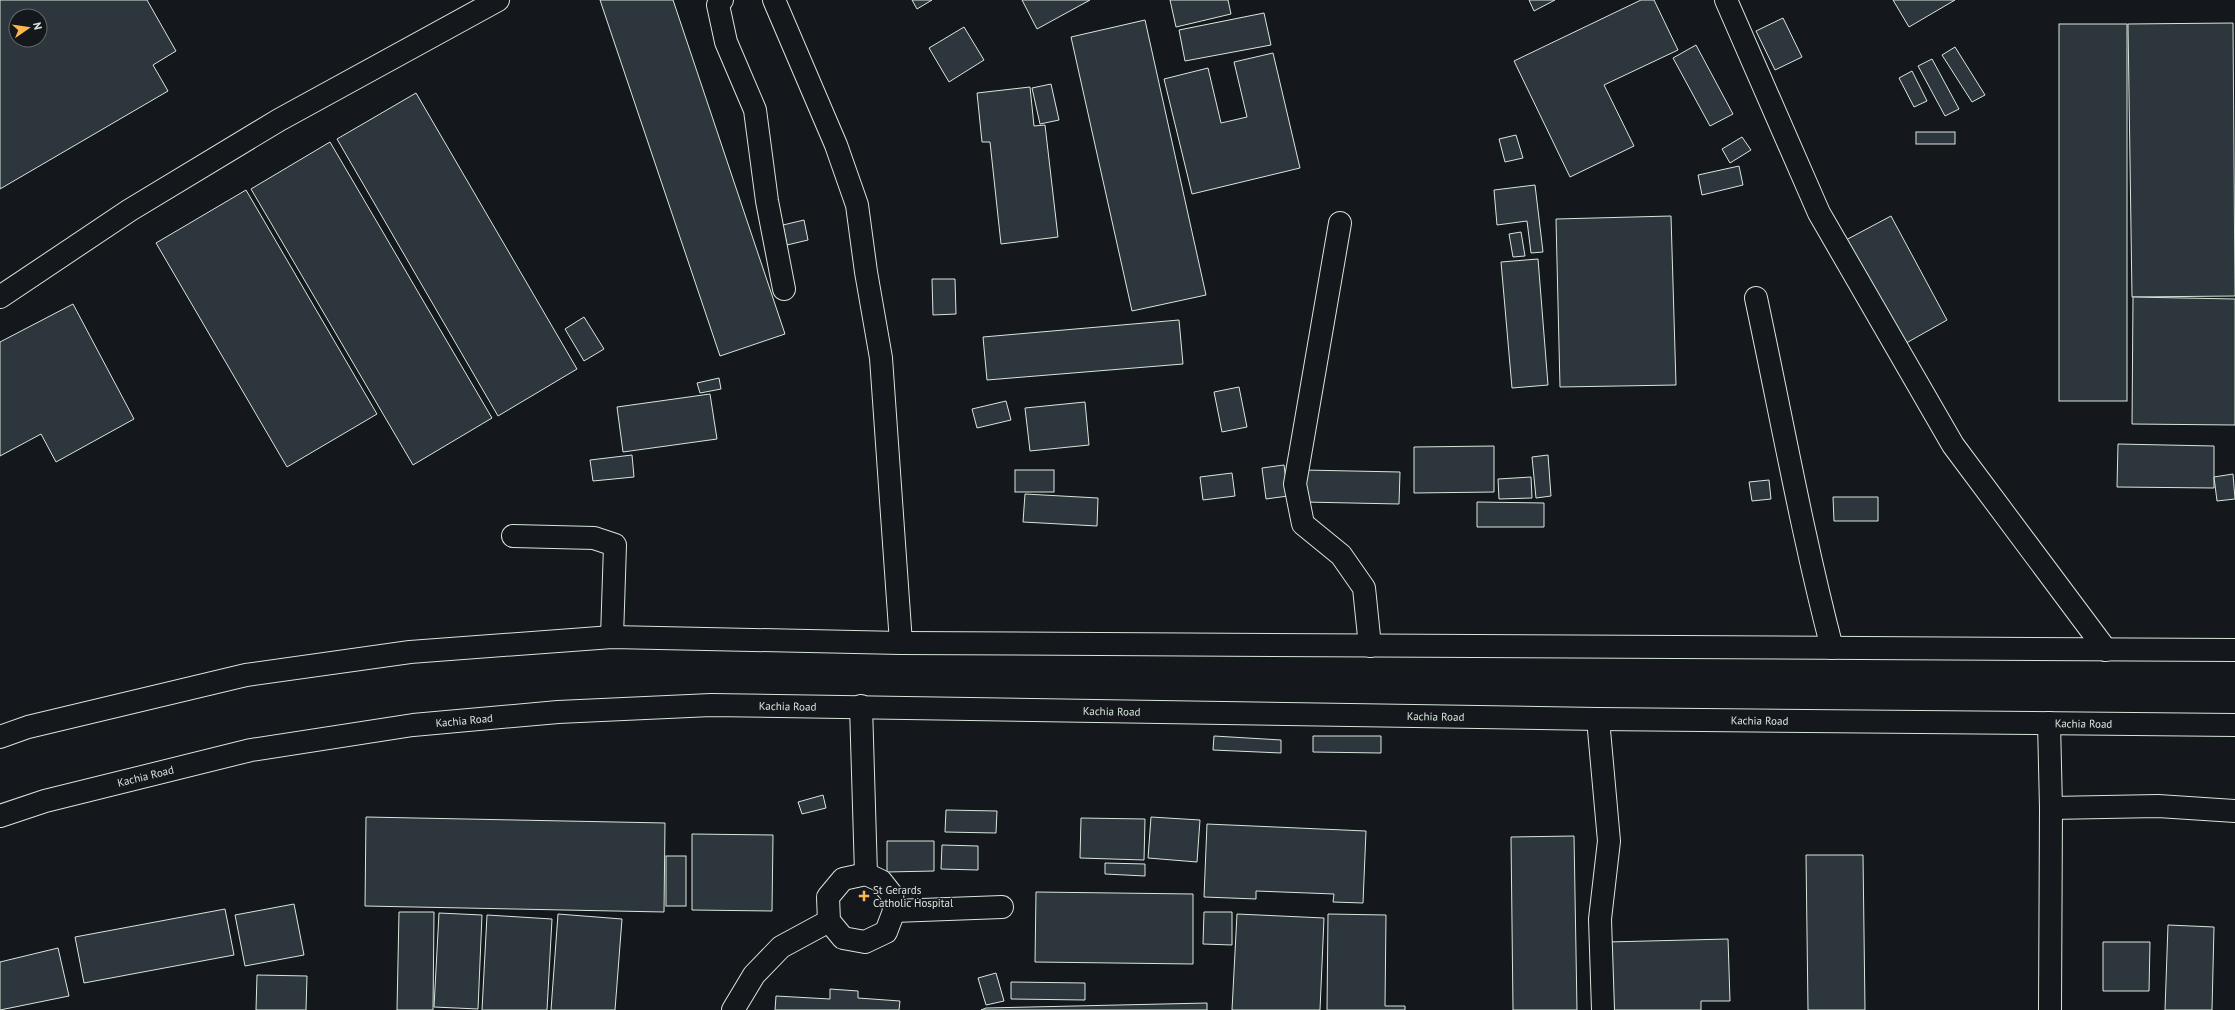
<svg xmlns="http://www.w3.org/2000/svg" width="2235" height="1010" font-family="'PT Sans',sans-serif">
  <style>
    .building { fill: #2c363c; stroke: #d8e6dc; fill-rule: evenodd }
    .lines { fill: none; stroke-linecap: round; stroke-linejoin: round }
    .minor-casing { stroke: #d8e6dc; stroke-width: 24 }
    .major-casing { stroke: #d8e6dc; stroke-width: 24 }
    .minor { stroke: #14181c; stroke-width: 22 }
    .major { stroke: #14181c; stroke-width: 22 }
    .poi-dot { fill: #ffb74d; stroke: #14181c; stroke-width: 1.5 }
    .labels { text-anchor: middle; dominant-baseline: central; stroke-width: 3; stroke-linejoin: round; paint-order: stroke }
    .street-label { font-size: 11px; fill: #d8e6dc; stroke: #14181c }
    .poi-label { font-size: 11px; fill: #d8e6dc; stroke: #14181c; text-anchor: start }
  </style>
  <rect width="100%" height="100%" fill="#14181c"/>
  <!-- building -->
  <g class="building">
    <path d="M0,0h147l29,51 -23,14 15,26 -168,98zM16,16h24v24h-24z"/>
    <polygon points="600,0 673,0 785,334 720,356"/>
    <polygon points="912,0 932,0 917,9"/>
    <polygon points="1022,0 1090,0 1037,29"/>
    <polygon points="1170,0 1228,0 1231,14 1176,27"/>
    <polygon points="1529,0 1555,0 1534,11"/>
    <polygon points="1641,0 1654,0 1678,50 1604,85 1634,146 1570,177 1514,61"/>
    <polygon points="1893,0 1955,0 1909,27"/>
    <polygon points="1264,13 1271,45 1185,61 1179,30"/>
    <polygon points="1783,18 1802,57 1775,70 1756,31"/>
    <polygon points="1145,20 1206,295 1132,311 1071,37"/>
    <polygon points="2233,23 2235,296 2132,297 2128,24"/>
    <rect x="2059" y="24" width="68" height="377"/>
    <polygon points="964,27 984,60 949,82 929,48"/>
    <polygon points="1696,45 1733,114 1710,126 1673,58"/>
    <polygon points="1955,47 1985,95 1972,102 1942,55"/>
    <polygon points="1273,53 1300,168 1192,194 1164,79 1208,68 1221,123 1247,117 1234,62"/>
    <polygon points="1932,59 1959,109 1945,116 1918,66"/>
    <polygon points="1912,71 1927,101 1914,107 1899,78"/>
    <polygon points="1051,84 1059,120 1040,124 1032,88"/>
    <polygon points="1030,87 1034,126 1045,125 1058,237 1001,244 990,142 982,142 977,93"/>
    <polygon points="416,93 577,369 498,416 337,139"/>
    <rect x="1916" y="132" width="39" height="12"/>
    <polygon points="1516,135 1523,158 1505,162 1499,139"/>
    <polygon points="1742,137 1751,150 1730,163 1722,149"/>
    <polygon points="330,142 492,418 413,465 251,189"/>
    <polygon points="1739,166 1743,185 1702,195 1698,175"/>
    <polygon points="1535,185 1543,252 1531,253 1527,221 1497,225 1494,190"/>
    <polygon points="246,190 377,414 287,467 156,243"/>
    <polygon points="1671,216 1676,385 1560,387 1556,219"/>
    <polygon points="1891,216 1947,320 1901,346 1844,241"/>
    <polygon points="804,220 808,240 787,245 783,225"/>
    <polygon points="1521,232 1525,256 1513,257 1509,234"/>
    <polygon points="1538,259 1548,385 1512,388 1501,262"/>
    <polygon points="932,279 955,279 956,314 933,315"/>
    <polygon points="2133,297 2235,299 2235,425 2132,424"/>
    <polygon points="73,304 134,419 56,462 41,434 0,456 0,342"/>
    <polygon points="584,317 604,349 584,361 565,329"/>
    <polygon points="1179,320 1183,364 987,380 983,337"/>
    <polygon points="719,378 721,389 700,393 697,383"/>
    <polygon points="1239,387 1247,427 1222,432 1214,392"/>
    <polygon points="710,394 717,439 623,452 617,407"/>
    <polygon points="1006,401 1011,420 977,428 972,409"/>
    <polygon points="1085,402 1089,445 1030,451 1025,408"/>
    <polygon points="2118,444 2214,446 2214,488 2117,487"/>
    <polygon points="1494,446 1494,492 1414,493 1414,447"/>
    <polygon points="632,455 634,477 593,481 590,460"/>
    <polygon points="1548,455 1551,496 1536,498 1532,457"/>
    <polygon points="1284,465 1288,496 1266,499 1262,468"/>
    <rect x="1015" y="470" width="39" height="22"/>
    <polygon points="1304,470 1400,472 1399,504 1304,502"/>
    <polygon points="1232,473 1235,496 1203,500 1200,477"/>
    <polygon points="2233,474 2235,499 2217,501 2214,477"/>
    <polygon points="1531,477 1532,498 1499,499 1498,479"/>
    <polygon points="1769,480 1771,499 1752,501 1749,482"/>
    <polygon points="1025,494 1098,498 1097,526 1023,522"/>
    <polygon points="1833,497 1878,497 1878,521 1834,521"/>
    <polygon points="1477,502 1544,503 1544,527 1477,527"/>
    <polygon points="1214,736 1281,740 1281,753 1213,750"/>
    <polygon points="1313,736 1381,736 1381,753 1313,752"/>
    <polygon points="823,795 826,808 802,814 798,802"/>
    <polygon points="946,810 997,811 996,833 945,832"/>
    <polygon points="366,817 665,823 664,912 365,906"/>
    <polygon points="1151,817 1200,820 1197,862 1148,858"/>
    <polygon points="1081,818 1145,819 1144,860 1080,858"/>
    <polygon points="1207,824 1366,831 1363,903 1333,902 1334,894 1256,891 1256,899 1204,897"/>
    <polygon points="692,834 773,835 772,911 692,910"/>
    <polygon points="1574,836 1577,1010 1513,1010 1511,837"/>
    <polygon points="887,841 934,841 934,871 887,872"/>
    <polygon points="942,845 978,846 978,870 941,869"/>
    <polygon points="1806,855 1863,855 1865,1010 1808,1010"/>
    <rect x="666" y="856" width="20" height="50"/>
    <polygon points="1105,863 1145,864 1145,876 1105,874"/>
    <polygon points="1036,892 1193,894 1193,964 1035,962"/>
    <polygon points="294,904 304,955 245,966 235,915"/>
    <polygon points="225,909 234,955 84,983 75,937"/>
    <polygon points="399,912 434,912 433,1010 397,1010"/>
    <polygon points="1204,912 1232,912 1232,945 1203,944"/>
    <polygon points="439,913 482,915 478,1009 434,1007"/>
    <polygon points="558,914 622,919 615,1010 551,1010"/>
    <polygon points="1237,914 1324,918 1320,1010 1232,1010"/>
    <polygon points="1328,914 1386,915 1385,1006 1405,1006 1405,1010 1327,1010"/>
    <polygon points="487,915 552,919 547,1010 482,1010"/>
    <polygon points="2168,925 2214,927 2212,1010 2165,1010"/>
    <polygon points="1728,939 1730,1001 1701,1001 1701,1010 1609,1010 1607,942"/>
    <polygon points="2103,942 2150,942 2149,991 2103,991"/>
    <polygon points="58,948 69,996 0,1010 0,962"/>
    <polygon points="996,973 1004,1001 986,1005 978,978"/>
    <polygon points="257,975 307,976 306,1010 256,1010"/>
    <polygon points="1011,982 1085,983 1085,1000 1011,999"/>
    <polygon points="830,989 858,991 858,998 900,1001 899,1010 775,1010 776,996 830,999"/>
    <polygon points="1207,1003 1207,1010 981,1010 986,1008"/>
  </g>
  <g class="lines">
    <defs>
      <g id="minor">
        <polyline points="722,0 718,5 726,42 755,110 767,201 784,289"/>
        <polyline points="774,0 836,145 857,205 866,272 881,358 901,643"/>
        <polyline points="1726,0 1819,213 1953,445 2106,650"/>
        <polyline points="1340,223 1295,484 1303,524 1341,555 1364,588 1370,646"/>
        <polyline points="0,297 130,210 279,120 498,0"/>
        <path d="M1756,298c25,117 46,235 76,350"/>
        <polyline points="513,536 594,538 615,545 612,637"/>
        <polyline points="861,706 866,874"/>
        <polyline points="1598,719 1609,841 1600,919 1603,1010"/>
        <polyline points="2049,723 2051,808 2050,1010"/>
        <polyline points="2051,808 2158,806 2235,811"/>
        <polygon points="866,874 881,881 892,895 894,911 886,932 865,942 843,938 829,921 828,897 843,879"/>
        <polyline points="894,911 1002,907"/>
        <polyline points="733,1010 754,975 781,947 829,921"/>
      </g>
      <g id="major">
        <polyline points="0,737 28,727 246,675 410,652 612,637 901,643 2235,650"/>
        <path id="s1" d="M0,816l45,-15 206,-51 162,-25 145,-13 153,-7 887,14 637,6"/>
      </g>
    </defs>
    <!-- minor casing -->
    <use href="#minor" class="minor-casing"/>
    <!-- major casing -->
    <use href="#major" class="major-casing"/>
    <!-- minor -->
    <use href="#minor" class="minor"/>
    <!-- major -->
    <use href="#major" class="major"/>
  </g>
  <!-- markers -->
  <path class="poi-dot" d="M862 890h4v4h4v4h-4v4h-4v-4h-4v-4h4z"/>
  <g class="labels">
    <!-- street labels -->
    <g class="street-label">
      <text stroke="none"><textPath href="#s1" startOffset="799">Kachia Road</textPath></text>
      <text stroke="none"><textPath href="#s1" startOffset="1123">Kachia Road</textPath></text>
      <text stroke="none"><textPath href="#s1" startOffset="1447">Kachia Road</textPath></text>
      <text stroke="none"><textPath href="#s1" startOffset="475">Kachia Road</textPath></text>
      <text stroke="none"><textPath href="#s1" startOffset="1771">Kachia Road</textPath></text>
      <text stroke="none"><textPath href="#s1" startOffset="2095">Kachia Road</textPath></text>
      <text stroke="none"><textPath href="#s1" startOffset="151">Kachia Road</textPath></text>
    </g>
    <!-- poi labels -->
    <g class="poi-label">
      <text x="873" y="890">St Gerards<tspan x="873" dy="13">Catholic Hospital</tspan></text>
    </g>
  </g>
  <!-- north arrow -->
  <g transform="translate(28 28) rotate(77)"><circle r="19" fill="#14181c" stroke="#626a69"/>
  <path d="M0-3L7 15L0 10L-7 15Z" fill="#ffb74d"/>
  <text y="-6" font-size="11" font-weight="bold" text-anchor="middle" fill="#d8e6dc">N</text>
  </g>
</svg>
